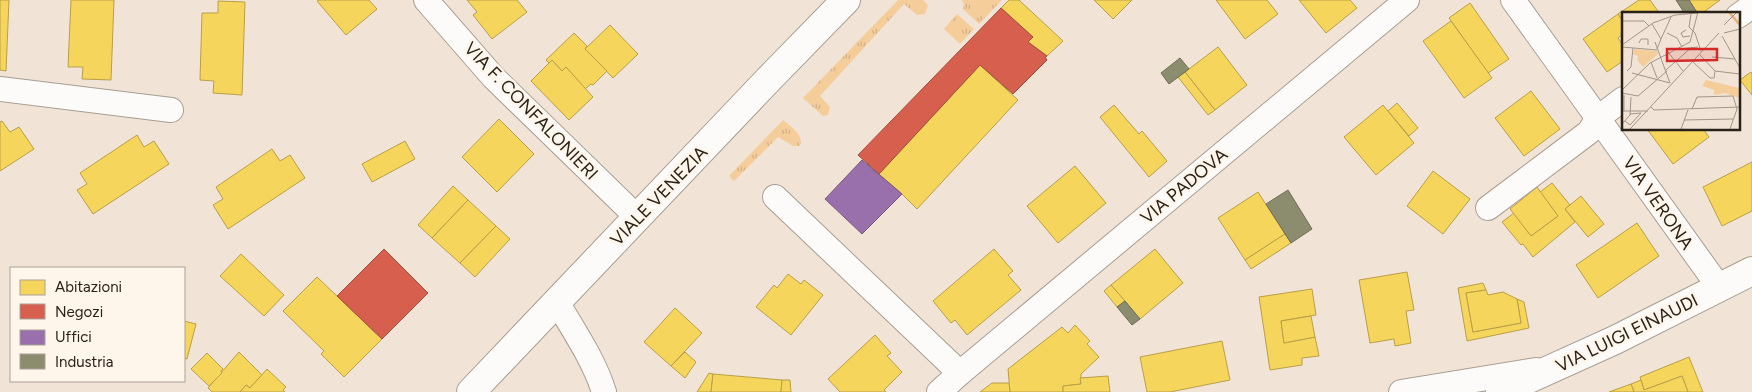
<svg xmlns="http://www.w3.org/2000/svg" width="1752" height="392" font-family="Figtree,sans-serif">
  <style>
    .grass { fill: url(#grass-tufts) }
    .homes { fill: #f6d55c; stroke: #b99f48 }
    .shops { fill: #d6604d; stroke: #a24d3d }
    .offices { fill: #9970ab; stroke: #78597f }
    .industry { fill: #8c8c6e; stroke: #6f6c54 }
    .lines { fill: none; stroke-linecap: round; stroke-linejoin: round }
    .minor-casing { stroke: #a79e93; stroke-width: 26 }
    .tertiary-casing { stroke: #a79e93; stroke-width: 30 }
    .primary-casing { stroke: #a79e93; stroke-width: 30 }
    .minor { stroke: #fdfbf9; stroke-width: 24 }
    .tertiary { stroke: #fdfbf9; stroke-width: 28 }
    .primary { stroke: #fdfbf9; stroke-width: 28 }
    .labels { text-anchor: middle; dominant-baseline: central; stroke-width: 5; stroke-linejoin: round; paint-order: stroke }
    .street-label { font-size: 18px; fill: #2a2218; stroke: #fef5eb }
    .inset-river { fill: none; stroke: #e4b472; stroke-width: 2.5 }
    .inset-road { fill: none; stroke: #a1968a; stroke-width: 1 }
    .view { fill: #d62828; fill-opacity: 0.15; stroke: #d62828; stroke-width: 2.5 }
    .inset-edge { fill: none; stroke: #2a2218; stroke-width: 2.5 }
  </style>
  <defs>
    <pattern id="grass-tufts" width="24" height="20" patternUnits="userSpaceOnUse" patternTransform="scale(1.25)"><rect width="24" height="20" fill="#f5cd9b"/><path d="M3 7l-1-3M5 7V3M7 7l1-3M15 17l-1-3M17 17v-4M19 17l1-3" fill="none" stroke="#d2b085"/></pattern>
  </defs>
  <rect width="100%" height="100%" fill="#f1e4d6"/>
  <!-- grass -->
  <g class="grass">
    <polygon points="898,0 923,0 928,5 925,14 917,15 904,4 820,96 830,107 828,115 823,116 803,98"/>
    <polygon points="962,0 1002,0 979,24 963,9 964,4"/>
    <polygon points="957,14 974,29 960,44 944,29"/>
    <path d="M783,120c8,7 21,14 17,26h-7l-15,-9 -44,44 -5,-5z"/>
  </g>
  <!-- homes -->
  <g class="homes">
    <polygon points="0,0 9,0 6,71 0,70"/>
    <polygon points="71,0 114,0 111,80 82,79 83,67 68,67"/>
    <polygon points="319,0 369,0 377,9 346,35 317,1"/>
    <polygon points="467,0 517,0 527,12 492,39 473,15 477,12"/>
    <polygon points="1009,0 1019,0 1063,41 1047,56 1028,42 1033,37 1001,8"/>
    <polygon points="1094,0 1132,0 1113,19"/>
    <polygon points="1216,0 1267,0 1278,14 1245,39"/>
    <polygon points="1299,0 1350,0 1357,8 1326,33"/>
    <polygon points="1639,0 1650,0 1660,14 1623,14 1623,22 1618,14"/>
    <polygon points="1689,0 1720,0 1701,14 1698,14"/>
    <polygon points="218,1 245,2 242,95 213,93 214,81 200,80 202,13 218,13"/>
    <polygon points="1470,3 1509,59 1488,73 1449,18"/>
    <polygon points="1618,14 1623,22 1623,34 1618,38 1623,45 1623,61 1607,72 1583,39"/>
    <polygon points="1451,21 1492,78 1464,98 1423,41"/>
    <polygon points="610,25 638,54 613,78 585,49"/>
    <polygon points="574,33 587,46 585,49 607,71 593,85 591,84 585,89 566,67 562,71 552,60 549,63 546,60"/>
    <polygon points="1218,47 1247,85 1215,110 1185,72"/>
    <polygon points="552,60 562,71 566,67 593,97 569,120 531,81"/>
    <polygon points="980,65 1018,100 917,209 902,194 879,174"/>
    <polygon points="1185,72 1215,110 1208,115 1178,77"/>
    <polygon points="1751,72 1752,74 1752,95 1740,80"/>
    <polygon points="1531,91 1560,129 1524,156 1495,118"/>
    <polygon points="1397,103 1418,128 1409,136 1388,111"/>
    <polygon points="1114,105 1139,134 1142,131 1167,161 1149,177 1100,117"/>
    <polygon points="1383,105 1414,143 1376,175 1344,137"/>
    <polygon points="499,119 534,154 497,192 462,157"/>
    <polygon points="2,121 10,132 19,127 34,149 0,171 0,122"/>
    <polygon points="1647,129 1703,129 1709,137 1673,164"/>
    <polygon points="137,135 144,147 154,141 169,164 93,214 77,190 87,184 80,173"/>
    <polygon points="405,141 415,159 372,182 362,164"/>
    <polygon points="272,149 280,161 290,155 305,178 228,229 213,205 223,199 216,187"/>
    <polygon points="1752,162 1752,211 1722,226 1703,187"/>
    <polygon points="1075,166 1106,203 1058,243 1027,206"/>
    <polygon points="1433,171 1470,199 1443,234 1407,206"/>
    <polygon points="1552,183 1570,205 1565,209 1575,222 1533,257 1523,244 1521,245 1502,222 1514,213 1531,236 1558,216 1540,192"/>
    <polygon points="453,186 468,200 432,238 418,225"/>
    <polygon points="1537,187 1558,216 1531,236 1510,209"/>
    <polygon points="1258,192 1285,234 1245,260 1218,218"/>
    <polygon points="1581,196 1604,224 1588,237 1565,209"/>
    <polygon points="468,200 496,226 460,263 432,238"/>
    <polygon points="1637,223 1659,256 1598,298 1576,265"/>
    <polygon points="496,226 510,239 475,277 460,263"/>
    <polygon points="1285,234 1291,243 1251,269 1245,260"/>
    <polygon points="994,249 1013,271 1008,275 1021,290 967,335 955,320 951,323 933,301"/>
    <polygon points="1155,249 1183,283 1140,319 1111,285"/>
    <polygon points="241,254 284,295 264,316 220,276"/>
    <polygon points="1407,272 1414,310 1406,311 1411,343 1395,346 1394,339 1370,343 1359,280"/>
    <polygon points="788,274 801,284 804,280 823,295 791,335 756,307 774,285 777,288"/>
    <polygon points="317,277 382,339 344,377 321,354 324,351 283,311"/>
    <polygon points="1483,283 1486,290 1466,293 1473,332 1521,323 1517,299 1524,302 1529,328 1467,341 1458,288"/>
    <polygon points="1111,285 1125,301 1117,307 1104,291"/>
    <polygon points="1312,289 1316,315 1281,321 1284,343 1315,337 1319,356 1302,358 1302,365 1270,370 1259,297"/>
    <polygon points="1486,290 1488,295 1503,292 1517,299 1521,323 1473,332 1466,293"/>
    <polygon points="675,308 702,333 671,366 644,342"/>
    <polygon points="1311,316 1315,337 1284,343 1281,321"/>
    <polygon points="184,321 196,324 187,359 184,358"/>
    <polygon points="1075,325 1090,341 1087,344 1099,357 1081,374 1081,384 1063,386 1063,392 1010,392 1008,369 1062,327 1068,333"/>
    <polygon points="875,335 891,353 887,356 902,372 884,390 886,392 840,392 828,379"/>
    <polygon points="1222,341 1230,380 1170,392 1147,392 1140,357"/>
    <polygon points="239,352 262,375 250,388 246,385 240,392 212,392 208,388"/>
    <polygon points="685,352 696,362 685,378 671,366"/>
    <polygon points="207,353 223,369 221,371 222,373 209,386 191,369"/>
    <polygon points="1689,357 1703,392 1688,392 1682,376 1644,390 1640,377"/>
    <polygon points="267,369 286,387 283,390 285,392 240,392 246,385 250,388"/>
    <polygon points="709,373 713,374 711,392 697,392"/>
    <polygon points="713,374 782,380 781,392 711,392"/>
    <polygon points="1108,376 1110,392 1063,392 1063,386 1081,384 1080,378"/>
    <polygon points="1682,376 1688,392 1634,392 1631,384 1641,380 1644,390"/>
    <polygon points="782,380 790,380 791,392 781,392"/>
    <polygon points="992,383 1009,383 1010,392 980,392"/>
    <polygon points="1631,384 1634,392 1609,392"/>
  </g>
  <!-- shops -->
  <g class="shops">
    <polygon points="1001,8 1033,37 1028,42 1047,56 1045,57 1047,60 1013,94 980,65 879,174 858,155"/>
    <polygon points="384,249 428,293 382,339 337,296"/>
  </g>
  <!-- offices -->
  <polygon class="offices" points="862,160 902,194 862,234 825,199"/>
  <!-- industry -->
  <g class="industry">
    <polygon points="1676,0 1689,0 1698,14 1685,14"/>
    <polygon points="1180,58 1189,69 1169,84 1161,73"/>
    <polygon points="1288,190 1312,229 1291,243 1266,204"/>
    <polygon points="1125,301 1140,319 1132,325 1117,307"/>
  </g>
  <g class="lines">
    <defs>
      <g id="minor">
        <polyline points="426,0 494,78 638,218"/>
        <polyline points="1513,0 1719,287"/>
        <polyline points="1738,16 1752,6"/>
        <polyline points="0,89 171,110"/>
        <polyline points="775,197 960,373"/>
        <polyline points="1488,208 1589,132 1598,118 1623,99"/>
        <path d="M557,302c17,29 37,58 47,90"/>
        <polyline points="939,392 960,373 1407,0"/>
        <polyline points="1401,392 1536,370"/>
      </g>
      <polyline id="tertiary" points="1500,392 1615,340 1752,271"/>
      <polyline id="primary" points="471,392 767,81 846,0"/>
    </defs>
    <!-- minor casing -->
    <use href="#minor" class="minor-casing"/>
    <!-- tertiary casing -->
    <use href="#tertiary" class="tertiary-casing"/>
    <!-- primary casing -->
    <use href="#primary" class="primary-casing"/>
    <!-- minor -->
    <use href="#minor" class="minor"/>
    <!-- tertiary -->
    <use href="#tertiary" class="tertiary"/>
    <!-- primary -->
    <use href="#primary" class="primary"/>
  </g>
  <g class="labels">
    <!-- street labels -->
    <g class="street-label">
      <text transform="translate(531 111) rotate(46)">VIA F. CONFALONIERI</text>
      <text transform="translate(1184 186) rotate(-40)">VIA PADOVA</text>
      <text transform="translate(659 196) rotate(-46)">VIALE VENEZIA</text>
      <text transform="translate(1658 203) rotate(55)">VIA VERONA</text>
      <text transform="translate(1627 333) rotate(-26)">VIA LUIGI EINAUDI</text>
    </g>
  </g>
  <!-- overview -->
  <g transform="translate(1622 12)">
    <rect width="118" height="118" fill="#f1e4d6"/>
    <path d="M12,37l23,2 1,3 -15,13 -6,-7 1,-4 -5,-2zM84,68l33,8v10l-14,-5 -11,2v-5l-12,-4z" fill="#f5cd9b"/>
    <path class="inset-river" d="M107,0l11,13"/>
    <path class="inset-road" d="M69,2l-2,13 6,6 6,18M0,9h22l5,5M30,12l9,15 -4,10M102,13l13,-13M64,18l-5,3 2,4 7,-1M45,21l10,5 5,9M102,21l16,-4M100,24l18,32M39,27l10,-22M33,30l15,41M17,31l2,-4h7v6M0,33l31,-22 22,-8 22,-2M0,35l35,3M57,37l19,-2M46,40l15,19M78,43l15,16 25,3M90,45l23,2M70,49l18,17h4l1,-7M29,50l6,16M44,58l26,-23M5,59l4,-4 2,-19M10,61l38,10M0,78l28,-27 40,-21 8,-30M0,81l16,3 29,-25M29,95l3,3 86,-3M70,97l5,-12 36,-1 4,13 -7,20M0,99h26M2,99v-16M62,108l49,-1M3,109l5,4 11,-12 -11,1M0,112l8,-9 1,-18M8,117l89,-96M59,117l7,-19"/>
    <path class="view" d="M45,37h50v11l-50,1z"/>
    <rect width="118" height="118" class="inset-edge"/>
  </g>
  <!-- legend -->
  <rect x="10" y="267" width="175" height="115" fill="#fef5eb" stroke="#a9a197"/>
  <rect x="20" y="280" width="25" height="15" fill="#f6d55c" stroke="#a9a197"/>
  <text x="55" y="292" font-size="15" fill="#2a2218">Abitazioni</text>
  <rect x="20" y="304" width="25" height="15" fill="#d6604d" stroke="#a9a197"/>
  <text x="55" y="317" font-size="15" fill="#2a2218">Negozi</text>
  <rect x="20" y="330" width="25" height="15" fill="#9970ab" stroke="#a9a197"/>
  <text x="55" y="342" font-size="15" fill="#2a2218">Uffici</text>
  <rect x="20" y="354" width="25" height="15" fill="#8c8c6e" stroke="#a9a197"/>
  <text x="55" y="367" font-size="15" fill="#2a2218">Industria</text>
</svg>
